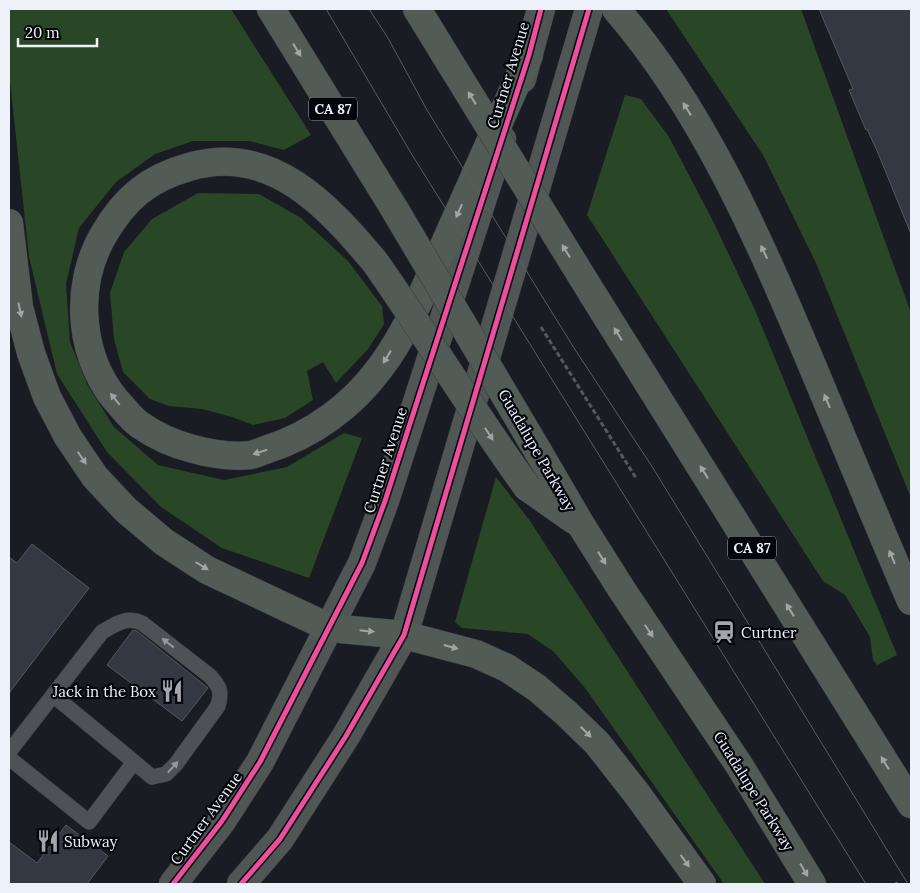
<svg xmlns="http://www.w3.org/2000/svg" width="920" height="893" font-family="Lora,serif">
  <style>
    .green { fill: #294626 }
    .building { fill: #333843; stroke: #55575d }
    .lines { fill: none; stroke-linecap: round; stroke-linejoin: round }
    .service-casing { stroke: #38393f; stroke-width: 16 }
    .primary-casing { stroke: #38393f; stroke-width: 29 }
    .motorway-casing { stroke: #38393f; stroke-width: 29 }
    .path { stroke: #56585c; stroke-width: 3; stroke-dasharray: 5 2.5; stroke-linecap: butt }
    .service { stroke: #4e5155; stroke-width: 15 }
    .primary { stroke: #505655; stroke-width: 28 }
    .motorway { stroke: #535b57; stroke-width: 28 }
    .tram { stroke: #5c5d63; stroke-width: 1 }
    .motorway-bridge-casing { stroke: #38393f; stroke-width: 29; stroke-linecap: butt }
    .motorway-bridge { stroke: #535b57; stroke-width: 28 }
    .cycleway-casing { stroke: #05060b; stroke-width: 8 }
    .cycleway { stroke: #ef4d9e; stroke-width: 5 }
    .oneway { fill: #a0a6a8 }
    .oneway2 { fill: #96999f }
    .labels { text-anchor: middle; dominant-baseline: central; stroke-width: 4.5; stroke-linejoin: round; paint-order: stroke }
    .shield { fill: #05060b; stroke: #a7aab2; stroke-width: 1 }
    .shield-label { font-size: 14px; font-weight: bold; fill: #edf1f9 }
    .street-label { font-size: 15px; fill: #edf1f9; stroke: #05060b }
    .poi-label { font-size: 15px; fill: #edf1f9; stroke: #05060b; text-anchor: start }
  </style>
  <rect width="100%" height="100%" fill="#1a1c23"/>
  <!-- green -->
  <g class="green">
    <polygon points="9,9 231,9 311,135 284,150 249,141 193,141 155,154 116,182 79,228 66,284 70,342 87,384 114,427 158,465 224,480 287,467 344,433 362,438 309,578 222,548 161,507 107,452 57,374 29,257 9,72"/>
    <polygon points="666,9 801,9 911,313 911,498 816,263 763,155"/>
    <polygon points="625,95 641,99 669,137 714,223 755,310 897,655 877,665 873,660 870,637 845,595 823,581 587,215"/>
    <polygon points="198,193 259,194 301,218 348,261 382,306 384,324 368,349 336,383 323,362 307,371 313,400 285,418 253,425 232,417 202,409 169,406 150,399 123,372 114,339 110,293 124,252 152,219"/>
    <polygon points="496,477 530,521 765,884 724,884 585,688 554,652 528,634 462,628 455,622"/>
  </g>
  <!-- building -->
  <g class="building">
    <polygon points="819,9 911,9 911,234 878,153 867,129 866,130 849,90 853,89"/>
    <polygon points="32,544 89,588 9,693 9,557 17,563"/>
    <polygon points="133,630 137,631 208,688 182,721 107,665"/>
    <polygon points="66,825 108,856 87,884 9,884 9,842 37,863"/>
  </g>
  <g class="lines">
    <defs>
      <g id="service">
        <path d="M9,752l93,-120c14,-8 24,-16 40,-9l68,53c10,11 12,15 8,30l-42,58 -10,10 -14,3 -18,-15"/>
        <polyline points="9,758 89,822 134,762 53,695"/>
      </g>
      <g id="primary">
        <polyline points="522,79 541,9"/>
        <polyline points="173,884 222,821 260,762 362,563 385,501 502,139"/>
        <polyline points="241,884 280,839 346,736 404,635 589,9"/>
      </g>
      <g id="motorway">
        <polyline points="271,9 395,210"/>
        <polyline points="417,9 444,53"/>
        <path d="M616,9c87,101 141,226 193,349 34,81 67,162 102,243"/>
        <polyline points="9,223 19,307 31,353 47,397 68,437 95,477 126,510 164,542 207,570 330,628 404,635 476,654 507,668 537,688 566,713 597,743 637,794 702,884"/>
        <path d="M375,262c-48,-57 -104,-119 -186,-95 -40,11 -64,31 -85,67 -32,54 -25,129 19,174 5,6 10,12 17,17 16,11 33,19 53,24 18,5 39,8 58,6 5,-1 11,-4 17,-6 44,-14 84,-43 112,-81 28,-37 46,-83 65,-125 28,-63 56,-125 84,-188"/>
        <polyline points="592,293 911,804"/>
        <polyline points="539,453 581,525 622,590 739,765 812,884"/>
        <polyline points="527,487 574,520"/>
      </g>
    </defs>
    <!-- service casing -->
    <use href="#service" class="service-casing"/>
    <!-- primary casing -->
    <use href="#primary" class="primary-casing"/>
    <!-- motorway casing -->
    <use href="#motorway" class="motorway-casing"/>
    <!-- path -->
    <g class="path">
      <polyline points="541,327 636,478"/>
      <polyline points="896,882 897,884"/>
    </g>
    <!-- service -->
    <use href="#service" class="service"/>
    <!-- primary -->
    <use href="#primary" class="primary"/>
    <!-- motorway -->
    <use href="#motorway" class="motorway"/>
    <!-- tram -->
    <g class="tram">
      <polyline points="326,9 411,153 866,884"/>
      <polyline points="369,9 388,38 427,110 574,348 653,468 908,884"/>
    </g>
    <defs>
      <g id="motorway-bridge">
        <polyline points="444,53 592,293"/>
        <polyline points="395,210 539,453"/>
        <path d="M375,262c52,74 99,152 152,225"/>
      </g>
    </defs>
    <!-- motorway-bridge casing -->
    <use href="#motorway-bridge" class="motorway-bridge-casing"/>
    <!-- motorway-bridge -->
    <use href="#motorway-bridge" class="motorway-bridge"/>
    <defs>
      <g id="cycleway">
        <polyline points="173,884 222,821 260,762 362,563 385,501 529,55 541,9"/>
        <polyline points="241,884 280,839 346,736 404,635 589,9"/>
      </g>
    </defs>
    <!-- cycleway casing -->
    <use href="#cycleway" class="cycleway-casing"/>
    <!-- cycleway -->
    <use href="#cycleway" class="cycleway"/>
  </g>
  <!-- one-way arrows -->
  <defs><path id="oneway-solid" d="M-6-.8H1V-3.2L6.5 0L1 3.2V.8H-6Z" transform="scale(1.25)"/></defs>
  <g class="oneway">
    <use href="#oneway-solid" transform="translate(297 50) rotate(58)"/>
    <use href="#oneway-solid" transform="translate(472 98) rotate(-122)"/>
    <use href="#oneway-solid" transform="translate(687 109) rotate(-122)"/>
    <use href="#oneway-solid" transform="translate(459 211) rotate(114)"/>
    <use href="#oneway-solid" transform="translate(566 251) rotate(-122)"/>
    <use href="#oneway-solid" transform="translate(764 252) rotate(-115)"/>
    <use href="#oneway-solid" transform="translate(20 310) rotate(78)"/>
    <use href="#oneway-solid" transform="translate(618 334) rotate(-122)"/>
    <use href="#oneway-solid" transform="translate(387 357) rotate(122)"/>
    <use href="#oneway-solid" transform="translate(115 399) rotate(-129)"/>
    <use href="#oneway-solid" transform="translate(827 401) rotate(-113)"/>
    <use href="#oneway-solid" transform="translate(489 434) rotate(57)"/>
    <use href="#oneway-solid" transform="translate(260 452) rotate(162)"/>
    <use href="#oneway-solid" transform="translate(82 458) rotate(56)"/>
    <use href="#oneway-solid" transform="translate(704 472) rotate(-122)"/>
    <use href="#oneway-solid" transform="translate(892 557) rotate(-113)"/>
    <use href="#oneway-solid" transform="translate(602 558) rotate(58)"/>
    <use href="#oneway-solid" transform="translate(202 566) rotate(32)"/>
    <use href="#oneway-solid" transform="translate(790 610) rotate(-122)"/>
    <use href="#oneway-solid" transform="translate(367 631) rotate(6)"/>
    <use href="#oneway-solid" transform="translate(649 631) rotate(56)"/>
    <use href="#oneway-solid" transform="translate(451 647) rotate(15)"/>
    <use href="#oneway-solid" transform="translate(586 732) rotate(45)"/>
    <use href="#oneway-solid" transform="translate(885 763) rotate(-122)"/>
    <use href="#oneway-solid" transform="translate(685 861) rotate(54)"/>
    <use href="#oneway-solid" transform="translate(804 870) rotate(59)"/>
  </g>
  <g class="oneway2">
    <use href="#oneway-solid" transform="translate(168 643) rotate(-142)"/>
    <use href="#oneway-solid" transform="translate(173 767) rotate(-47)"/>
  </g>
  <!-- icons -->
  <defs>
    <symbol id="station-bare" viewBox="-9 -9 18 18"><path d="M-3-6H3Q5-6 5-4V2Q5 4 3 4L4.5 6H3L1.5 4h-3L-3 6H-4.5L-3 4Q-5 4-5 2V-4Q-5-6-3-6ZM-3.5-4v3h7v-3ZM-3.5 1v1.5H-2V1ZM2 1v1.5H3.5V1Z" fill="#a3a6ae" stroke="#05060b" stroke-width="2.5" paint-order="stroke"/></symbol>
    <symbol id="restaurant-bare" viewBox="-9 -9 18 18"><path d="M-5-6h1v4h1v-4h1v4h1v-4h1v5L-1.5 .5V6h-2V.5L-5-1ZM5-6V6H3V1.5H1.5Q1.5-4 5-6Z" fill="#a3a6ae" stroke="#05060b" stroke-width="2.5" paint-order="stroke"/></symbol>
  </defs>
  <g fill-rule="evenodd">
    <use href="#station-bare" x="708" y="616" width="32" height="32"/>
    <use href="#restaurant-bare" x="156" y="675" width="32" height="32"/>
    <use href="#restaurant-bare" x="32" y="825" width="32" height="32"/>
  </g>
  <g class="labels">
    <!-- shield labels -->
    <g class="shield">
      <rect x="309" y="97.5" width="48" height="23" rx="4"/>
      <rect x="728" y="536.5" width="48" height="23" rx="4"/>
    </g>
    <g class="shield-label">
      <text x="333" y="109">CA 87</text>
      <text x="752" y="548">CA 87</text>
    </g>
    <!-- street labels -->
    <g class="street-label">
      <text transform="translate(508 75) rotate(-73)">Curtner Avenue</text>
      <text transform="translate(537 450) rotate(60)">Guadalupe Parkway</text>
      <text transform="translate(385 460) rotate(-72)">Curtner Avenue</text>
      <text transform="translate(754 791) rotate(58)">Guadalupe Parkway</text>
      <text transform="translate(206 818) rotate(-54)">Curtner Avenue</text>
    </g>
    <!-- poi labels -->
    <g class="poi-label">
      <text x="741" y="632">Curtner</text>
      <text x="156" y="691" text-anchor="end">Jack in the Box</text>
      <text x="64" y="841">Subway</text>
    </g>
  </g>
  <!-- border -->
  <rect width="920" height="893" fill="none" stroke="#edf1f9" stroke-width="20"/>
  <!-- scale -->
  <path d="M18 38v8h79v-8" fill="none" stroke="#edf1f9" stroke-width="2.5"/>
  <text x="25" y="38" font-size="15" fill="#edf1f9" stroke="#05060b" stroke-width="4" paint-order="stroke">20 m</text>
</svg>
